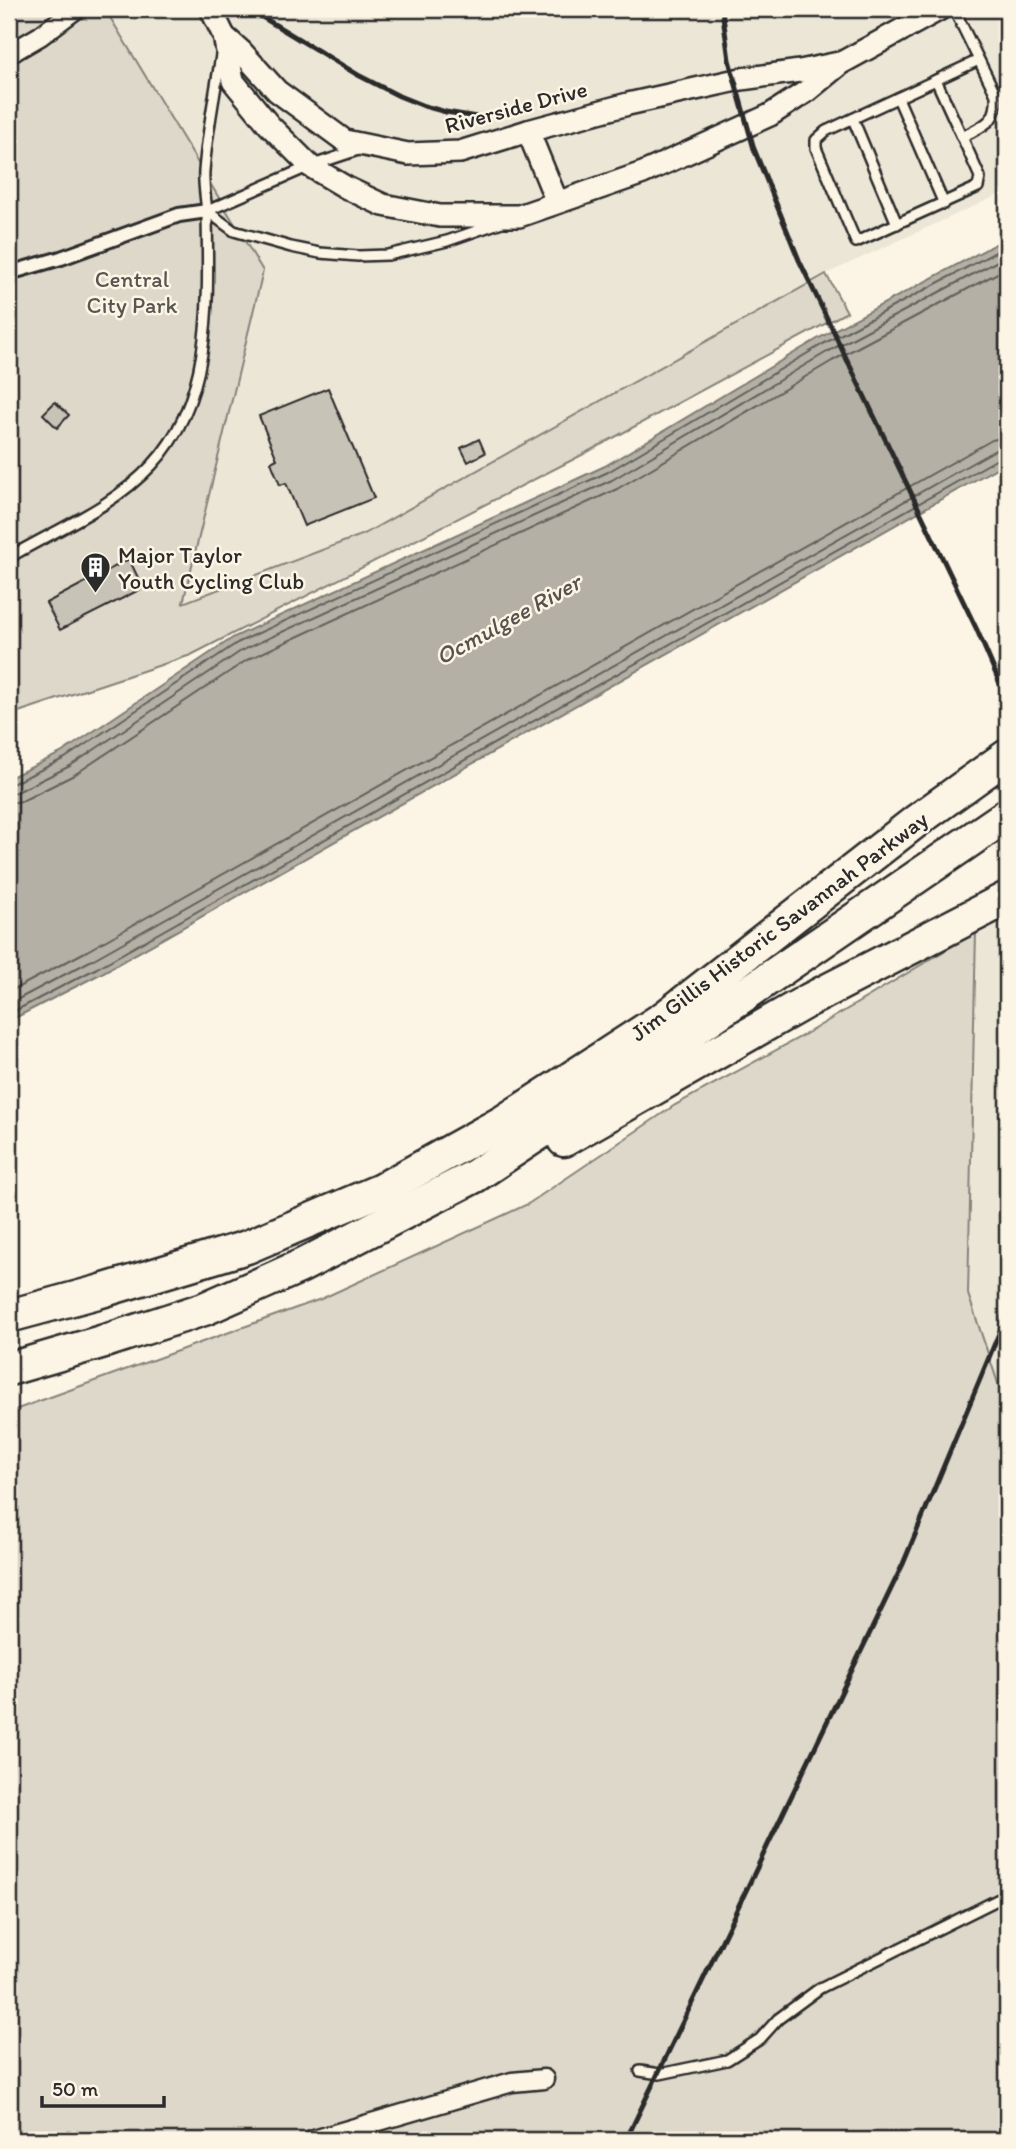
<svg xmlns="http://www.w3.org/2000/svg" width="1016" height="2149" font-family="Itim,sans-serif">
  <style>
    .built { fill: #ece6d7 }
    .green { fill: #ded8ca; stroke: #84827a; stroke-width: 2 }
    .water { fill: #b4b0a5; stroke: #7d7b74; stroke-width: 2 }
    .lines { fill: none; stroke-linecap: round; stroke-linejoin: round }
    .shore { stroke: #62605c; stroke-width: 2 }
    .building { fill: #c8c3b7; stroke: #2b2b2b; stroke-width: 2 }
    .service-casing { stroke: #2b2b2b; stroke-width: 14 }
    .pedestrian-casing { stroke: #2b2b2b; stroke-width: 18 }
    .minor-casing { stroke: #2b2b2b; stroke-width: 23 }
    .tertiary-casing { stroke: #2b2b2b; stroke-width: 26 }
    .motorway-casing { stroke: #2b2b2b; stroke-width: 37 }
    .service { stroke: #fcf5e5; stroke-width: 9 }
    .pedestrian { stroke: #fcf5e5; stroke-width: 12 }
    .minor { stroke: #fcf5e5; stroke-width: 18 }
    .tertiary { stroke: #fcf5e5; stroke-width: 21 }
    .motorway { stroke: #fcf5e5; stroke-width: 32 }
    .rail { stroke: #2b2b2b; stroke-width: 5 }
    .labels { text-anchor: middle; dominant-baseline: central; stroke-width: 5; stroke-linejoin: round; paint-order: stroke }
    .street-label { font-size: 23px; fill: #2b2b2b; stroke: #fcf5e5 }
    .park-label { font-size: 23px; fill: #585653; stroke: #fcf5e5 }
    .poi-label { font-size: 23px; fill: #2b2b2b; stroke: #fcf5e5; text-anchor: start }
    .water-label { font-size: 24px; font-style: italic; fill: #545350; stroke: #fcf5e5 }
  </style>
  <rect width="100%" height="100%" fill="#fcf5e5"/>
  <filter id="ink" filterUnits="userSpaceOnUse"><feTurbulence type="fractalNoise" baseFrequency=".0143" numOctaves="2"/><feDisplacementMap in="SourceGraphic" scale="14" xChannelSelector="R" yChannelSelector="G"/><feConvolveMatrix kernelMatrix="1 2 1 2 8 2 1 2 1" color-interpolation-filters="sRGB"/></filter>
  <g filter="url(#ink)">
    <!-- built -->
    <g class="built">
      <polygon points="105,9 1007,9 1007,191 826,274 364,534 183,603 263,271"/>
      <polygon points="1007,916 1007,1410 968,1294 976,932"/>
    </g>
    <!-- green -->
    <g class="green">
      <polygon points="9,9 105,9 263,271 183,603 364,534 826,274 847,312 578,457 191,655 9,715"/>
      <polygon points="976,932 968,1294 1007,1410 1007,2140 9,2140 9,1412 321,1299 528,1204 675,1105 804,1035"/>
    </g>
    <!-- water -->
    <polygon class="water" points="1007,238 1007,462 100,974 9,1021 9,778 61,753 234,637 605,466 819,338"/>
    <g class="lines">
      <!-- shore -->
      <g class="shore">
        <polyline points="9,784 14,783 65,758 237,643 608,472 823,344 1007,246"/>
        <polyline points="9,793 17,792 70,766 241,651 612,480 827,352 1007,256"/>
        <polyline points="9,803 22,801 74,775 247,660 617,489 832,361 1007,268"/>
        <polyline points="9,992 87,951 992,440 1007,437"/>
        <polyline points="9,1004 92,960 997,449 1007,447"/>
        <polyline points="9,1014 97,968 1001,457 1007,456"/>
      </g>
    </g>
    <!-- building -->
    <g class="building">
      <polygon points="328,388 374,498 304,526 286,483 280,485 271,462 277,459 259,416"/>
      <polygon points="55,402 69,415 57,428 43,414"/>
      <polygon points="479,439 485,453 468,462 461,448"/>
      <polygon points="129,559 143,588 60,630 46,603"/>
    </g>
    <g class="lines">
      <defs>
        <g id="service">
          <path d="M954,9l42,86c2,28 -12,30 -34,42l-26,-57 43,-20"/>
          <polyline points="936,80 826,131 816,140 816,148 856,242 978,187 980,177 962,137"/>
          <polyline points="898,98 944,204"/>
          <polyline points="853,119 897,224"/>
          <polyline points="361,149 310,166 207,211 234,231 291,247 320,253 358,256 388,255 447,241 502,222"/>
          <path d="M9,561l6,-7c47,-27 99,-48 137,-89 62,-66 56,-168 55,-252 -1,-14 -4,-28 -3,-42 3,-39 11,-77 17,-116"/>
          <polyline points="640,2071 660,2074 727,2060 760,2039 778,2019 820,1988 1007,1895"/>
        </g>
        <polyline id="pedestrian" points="9,273 61,258 179,215 207,211"/>
        <g id="minor">
          <polyline points="9,54 40,36 76,9"/>
          <polyline points="314,2140 512,2082 544,2079"/>
        </g>
        <g id="tertiary">
          <polyline points="211,9 224,36 233,81 269,125 310,166 347,188 383,205 440,216 519,216 643,173 770,115 807,91 841,63 940,9"/>
          <polyline points="224,36 241,51 277,91 345,141 408,154 460,152 528,131 628,104 741,79 800,71 839,63"/>
          <polyline points="528,131 557,202"/>
        </g>
        <g id="motorway">
          <polyline points="564,1140 809,1000 1007,898"/>
          <polyline points="9,1316 98,1292 247,1247 381,1190 503,1122 665,1017 915,822 1007,756"/>
          <polyline points="9,1369 108,1340 204,1309 301,1266 475,1176 645,1063 1007,815"/>
        </g>
      </defs>
      <!-- service casing -->
      <use href="#service" class="service-casing"/>
      <!-- pedestrian casing -->
      <use href="#pedestrian" class="pedestrian-casing"/>
      <!-- minor casing -->
      <use href="#minor" class="minor-casing"/>
      <!-- tertiary casing -->
      <use href="#tertiary" class="tertiary-casing"/>
      <!-- motorway casing -->
      <use href="#motorway" class="motorway-casing"/>
      <!-- service -->
      <use href="#service" class="service"/>
      <!-- pedestrian -->
      <use href="#pedestrian" class="pedestrian"/>
      <!-- minor -->
      <use href="#minor" class="minor"/>
      <!-- tertiary -->
      <use href="#tertiary" class="tertiary"/>
      <!-- motorway -->
      <use href="#motorway" class="motorway"/>
      <!-- rail -->
      <g class="rail">
        <polyline points="249,9 358,75 399,96 424,106 446,112 483,118"/>
        <polyline points="722,9 729,60 754,149 799,260 977,630 1007,700"/>
        <polyline points="626,2140 903,1564 1000,1331 1007,1298"/>
      </g>
    </g>
  </g>
  <!-- icons -->
  <defs>
    <symbol id="building-pin" viewBox="-11 -11 22 30"><path d="M0 17L-7.5 6A9.5 9.5 0 1 1 7.5 6Z" fill="#2b2b2b" stroke="#fcf5e5"/><path d="M-4-6H4V6H1V3H-1V6H-4ZM-2.5-4.3h1.7v1.8h-1.7ZM.8-4.3h1.7v1.8H.8ZM-2.5-1h1.7V.8h-1.7ZM.8-1h1.7V.8H.8Z" fill="#fff"/></symbol>
  </defs>
  <g fill-rule="evenodd">
    <use href="#building-pin" x="78" y="550" width="35" height="47"/>
  </g>
  <g class="labels">
    <!-- street labels -->
    <g class="street-label">
      <text transform="translate(516 107) rotate(-15)">Riverside Drive</text>
      <text transform="translate(779 926) rotate(-37)">Jim Gillis Historic Savannah Parkway</text>
    </g>
    <!-- park labels -->
    <g class="park-label">
      <text x="132" y="279">Central<tspan x="132" dy="26">City Park</tspan></text>
    </g>
    <!-- poi labels -->
    <g class="poi-label">
      <text x="118" y="555">Major Taylor<tspan x="118" dy="26">Youth Cycling Club</tspan></text>
    </g>
    <!-- water labels -->
    <g class="water-label">
      <text transform="translate(508 619) rotate(-29)">Ocmulgee River</text>
    </g>
  </g>
  <!-- margin -->
  <rect width="1016" height="2149" fill="none" stroke="#fcf5e5" stroke-width="35"/>
  <rect x="18" y="18" width="981" height="2114" fill="none" stroke="#2b2b2b" stroke-width="2.5" filter="url(#ink)"/>
  <!-- scale -->
  <path d="M42 2096v10h122v-10" fill="none" stroke="#2b2b2b" stroke-width="3.5"/>
  <text x="52" y="2096" font-size="21" fill="#2b2b2b" stroke="#fcf5e5" stroke-width="5" paint-order="stroke">50 m</text>
</svg>
